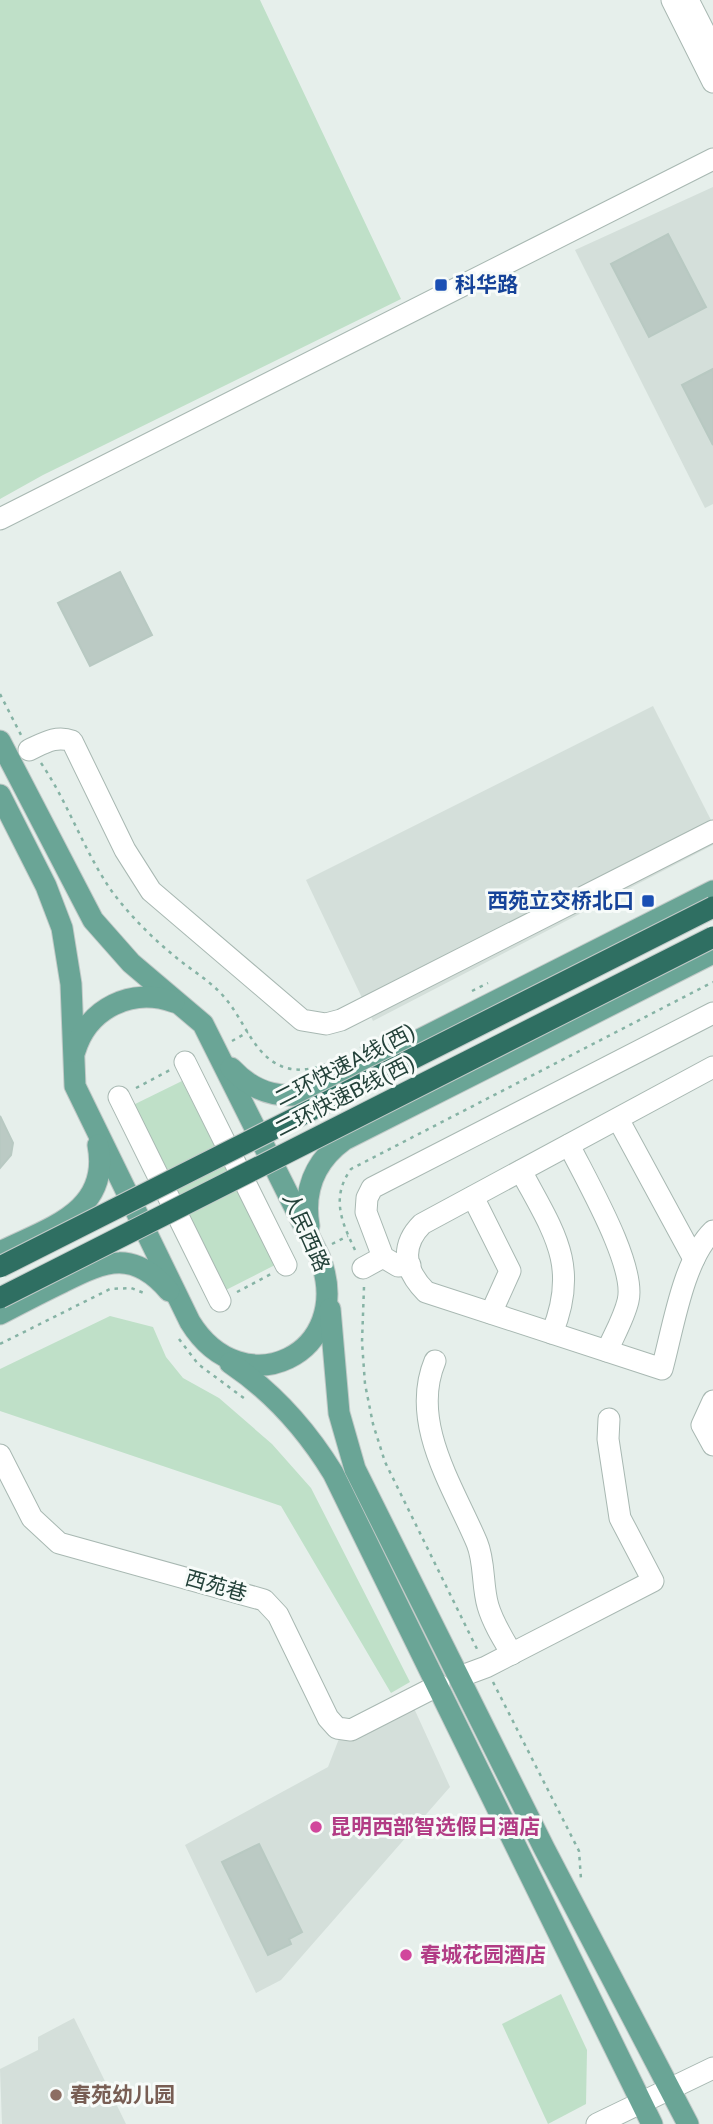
<svg xmlns="http://www.w3.org/2000/svg" width="713" height="2124" font-family="Roboto,'Noto Sans SC',sans-serif">
  <style>
    .built { fill: #d4dfda }
    .green { fill: #bfe0c8 }
    .building { fill: #bbcac4; stroke: #b8c9c2; stroke-width: 2 }
    .lines { fill: none; stroke-linecap: round; stroke-linejoin: round }
    .minor-casing { stroke: #a8b8b2; stroke-width: 23 }
    .major-casing { stroke: #c2cac8; stroke-width: 23 }
    .path { stroke: #86b3a5; stroke-width: 2.5; stroke-dasharray: 3.5 5; stroke-linecap: butt }
    .minor { stroke: #fff; stroke-width: 21 }
    .major { stroke: #6aa596; stroke-width: 21 }
    .highway-bridge-casing { stroke: #c2cac8; stroke-width: 23; stroke-linecap: butt }
    .highway-bridge { stroke: #2f6f62; stroke-width: 21 }
    .transit-dot { fill: #1a4fb4; stroke: #f7fbf9; stroke-width: 2.5 }
    .hotel-dot { fill: #d1479c; stroke: #f7fbf9; stroke-width: 2.5 }
    .education-dot { fill: #8d6e63; stroke: #f7fbf9; stroke-width: 2.5 }
    .labels { text-anchor: middle; dominant-baseline: central; stroke-width: 6; stroke-linejoin: round; paint-order: stroke }
    .transit-label { font-size: 21px; font-weight: bold; fill: #164399; stroke: #f7fbf9; text-anchor: start }
    .street-label { font-size: 21px; fill: #24423a; stroke: #f7fbf9 }
    .hotel-label { font-size: 21px; font-weight: bold; fill: #b23c85; stroke: #f7fbf9; text-anchor: start }
    .education-label { font-size: 21px; font-weight: bold; fill: #785e54; stroke: #f7fbf9; text-anchor: start }
  </style>
  <rect width="100%" height="100%" fill="#e6efeb"/>
  <!-- built -->
  <g class="built">
    <polygon points="713,187 713,504 705,508 575,250"/>
    <polygon points="653,706 713,824 713,845 373,1021 306,880"/>
    <polygon points="407,1693 450,1787 281,1980 256,1993 185,1845 328,1767 344,1726"/>
    <polygon points="74,2018 126,2124 2,2124 0,2069 38,2050 38,2037"/>
  </g>
  <!-- green -->
  <g class="green">
    <polygon points="0,0 260,0 401,299 43,475 0,499"/>
    <polygon points="182,1081 275,1265 220,1293 127,1108"/>
    <polygon points="110,1316 153,1327 166,1357 183,1378 219,1398 272,1444 311,1488 410,1682 391,1693 281,1506 0,1411 0,1369"/>
    <polygon points="561,1994 587,2050 586,2104 548,2124 502,2024"/>
  </g>
  <!-- building -->
  <g class="building">
    <polygon points="668,234 706,307 649,337 611,264"/>
    <polygon points="713,369 713,445 682,385"/>
    <polygon points="120,572 152,635 90,666 58,603"/>
    <polygon points="0,1116 13,1143 11,1155 0,1168"/>
    <polygon points="259,1844 302,1932 289,1939 291,1944 268,1955 222,1862"/>
  </g>
  <g class="lines">
    <defs>
      <g id="minor">
        <polyline points="672,0 713,82"/>
        <polyline points="688,0 713,49"/>
        <polyline points="0,519 713,159"/>
        <path d="M29,750c15,-7 27,-15 43,-9l53,109 26,41 151,129 24,4 15,-4 372,-189"/>
        <polyline points="185,1062 286,1265"/>
        <path d="M713,1067l-291,157c-22,22 -18,46 4,68l236,77c11,-40 21,-109 51,-138"/>
        <polyline points="119,1097 220,1301"/>
        <polyline points="618,1119 694,1259"/>
        <path d="M569,1145c16,33 68,121 59,156 -4,17 -14,34 -21,50"/>
        <path d="M521,1171c32,60 59,94 31,162"/>
        <polyline points="473,1197 510,1271 491,1313"/>
        <polyline points="410,1265 398,1266 383,1257 366,1212 367,1198 372,1188 713,1013"/>
        <polyline points="363,1268 383,1257"/>
        <path d="M435,1361c-26,62 19,127 42,182 8,19 5,43 11,63 5,17 15,33 24,48"/>
        <polyline points="713,1401 702,1425 713,1445"/>
        <polyline points="0,1455 32,1518 59,1543 264,1600 278,1615 328,1718 337,1728 351,1730 439,1685"/>
        <polyline points="459,1677 486,1667 653,1581 620,1518 608,1439 609,1419"/>
        <polyline points="597,2124 713,2068"/>
      </g>
      <g id="major">
        <path d="M0,741l93,179 38,43 72,61 117,234c36,96 -77,150 -130,64l-115,-236 -4,-102 -9,-56 -16,-42 -46,-91"/>
        <path d="M75,1051c13,-43 57,-64 99,-49"/>
        <path d="M231,1068c25,27 54,33 89,22l393,-199"/>
        <path d="M309,1226c-6,-36 6,-65 35,-86l369,-187"/>
        <path d="M0,1252c48,-24 111,-40 98,-107"/>
        <polyline points="330,1309 339,1413 355,1469 544,1848 688,2124"/>
        <path d="M0,1314c21,-11 42,-22 63,-32 43,-22 71,-32 106,9"/>
        <path d="M230,1363c43,29 76,66 103,110l319,651"/>
      </g>
    </defs>
    <!-- minor casing -->
    <use href="#minor" class="minor-casing"/>
    <!-- major casing -->
    <use href="#major" class="major-casing"/>
    <!-- path -->
    <g class="path">
      <polyline points="0,694 21,735"/>
      <path d="M41,763c28,41 43,89 72,130 17,22 37,43 59,61 17,15 38,26 53,44 21,24 30,64 66,71 31,5 67,-21 94,-34"/>
      <polyline points="472,991 488,983"/>
      <polyline points="232,1041 248,1032"/>
      <polyline points="136,1088 170,1070"/>
      <polyline points="332,1244 348,1236"/>
      <path d="M355,1250c-14,-29 -24,-53 -4,-81l362,-187"/>
      <polyline points="364,1287 362,1342 365,1384 373,1424 385,1462 478,1651"/>
      <polyline points="237,1292 271,1274"/>
      <polyline points="179,1339 198,1364 245,1399"/>
      <polyline points="0,1344 110,1289 131,1288 144,1293"/>
      <polyline points="493,1682 579,1851 581,1879"/>
    </g>
    <!-- minor -->
    <use href="#minor" class="minor"/>
    <!-- major -->
    <use href="#major" class="major"/>
    <defs>
      <g id="highway-bridge">
        <polyline points="0,1267 713,907"/>
        <polyline points="0,1298 713,937"/>
      </g>
    </defs>
    <!-- highway-bridge casing -->
    <use href="#highway-bridge" class="highway-bridge-casing"/>
    <!-- highway-bridge -->
    <use href="#highway-bridge" class="highway-bridge"/>
  </g>
  <!-- markers -->
  <g class="transit-dot">
    <rect x="434" y="278" width="14" height="14" rx="3.5"/>
    <rect x="641" y="894" width="14" height="14" rx="3.5"/>
  </g>
  <g class="hotel-dot">
    <circle cx="316" cy="1827" r="7"/>
    <circle cx="406" cy="1955" r="7"/>
  </g>
  <circle class="education-dot" cx="56" cy="2095" r="7"/>
  <g class="labels">
    <!-- transit labels -->
    <g class="transit-label">
      <text x="455" y="285">科华路</text>
      <text x="634" y="901" text-anchor="end">西苑立交桥北口</text>
    </g>
    <!-- street labels -->
    <g class="street-label">
      <text transform="translate(345 1065) rotate(-27)">二环快速A线(西)</text>
      <text transform="translate(345 1096) rotate(-27)">二环快速B线(西)</text>
      <text transform="translate(306 1232) rotate(66)">人民西路</text>
      <text transform="translate(216 1586) rotate(16)">西苑巷</text>
    </g>
    <!-- hotel labels -->
    <g class="hotel-label">
      <text x="330" y="1827">昆明西部智选假日酒店</text>
      <text x="420" y="1955">春城花园酒店</text>
    </g>
    <!-- education labels -->
    <g class="education-label">
      <text x="70" y="2095">春苑幼儿园</text>
    </g>
  </g>
</svg>
